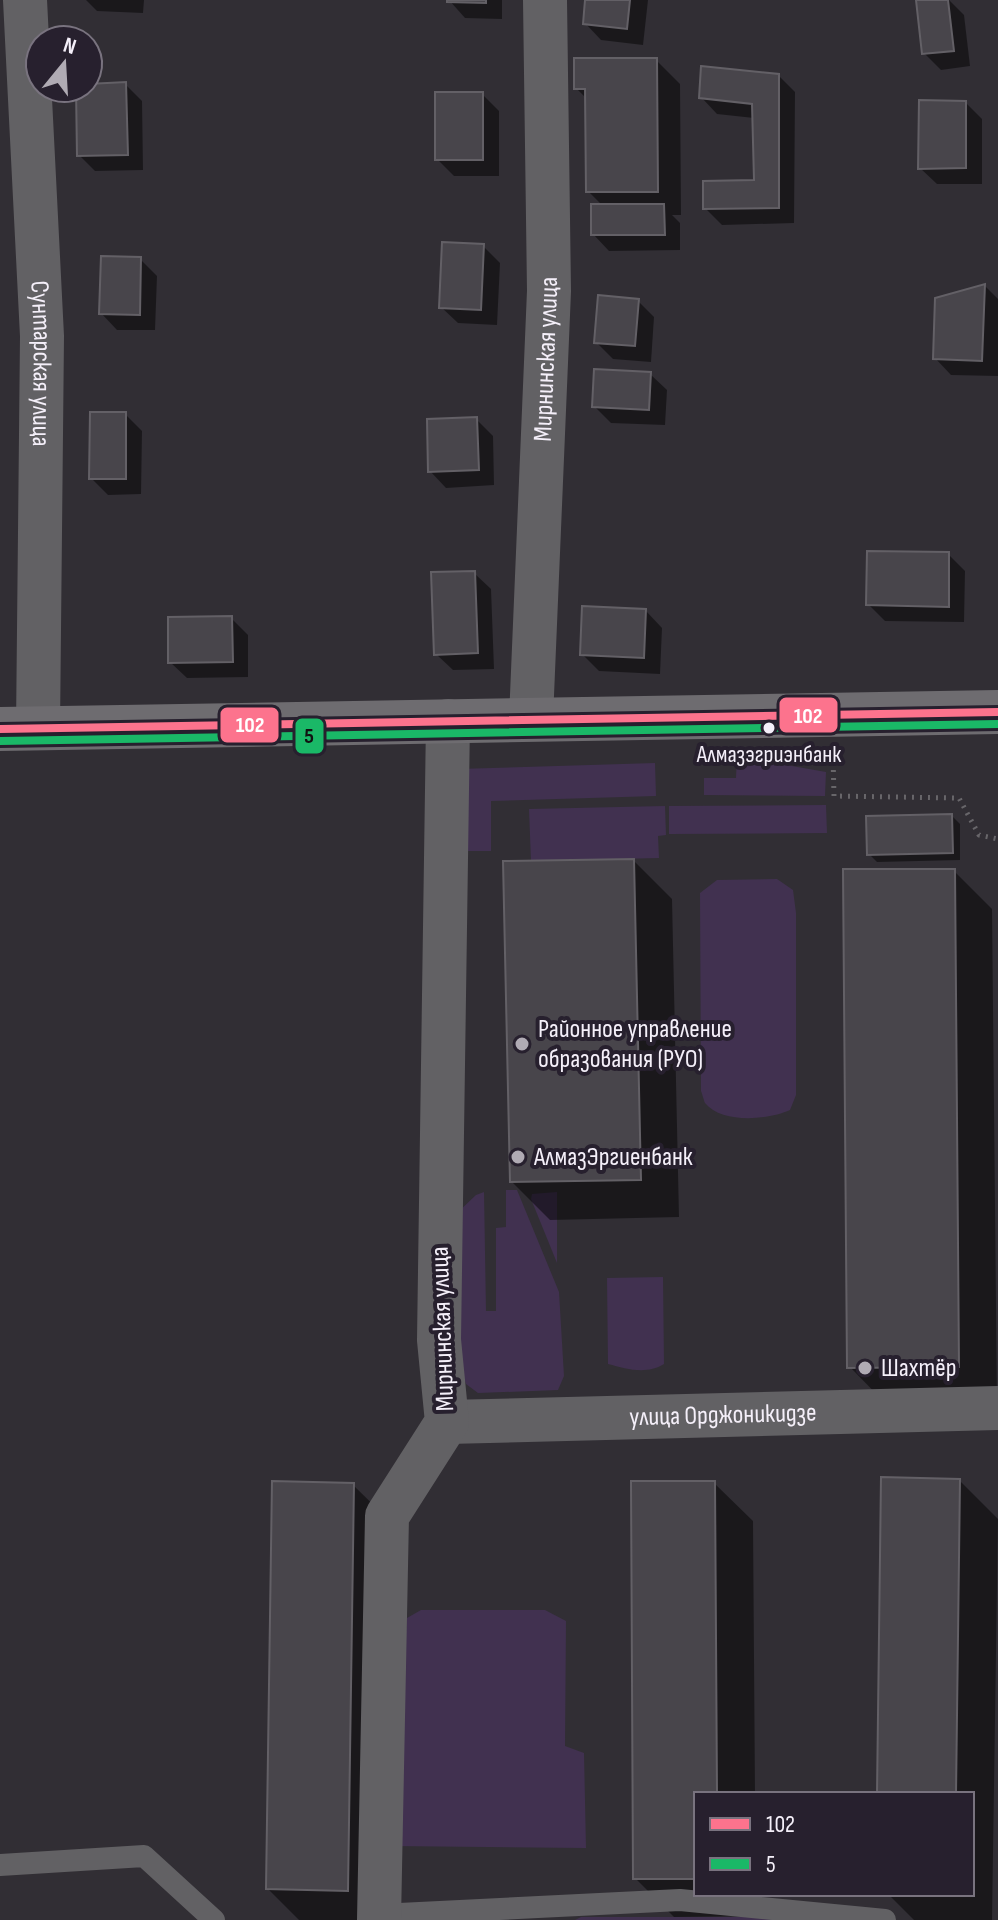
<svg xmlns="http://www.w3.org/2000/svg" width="998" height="1920" font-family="'Sofia Sans Condensed',sans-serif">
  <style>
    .green { fill: #413150 }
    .shadow { fill: #0007 }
    .building { fill: #48454b; stroke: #636066; stroke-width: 2 }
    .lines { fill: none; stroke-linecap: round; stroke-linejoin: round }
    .path { stroke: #68666a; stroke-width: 5; stroke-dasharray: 2 6; stroke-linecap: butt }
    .service { stroke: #626164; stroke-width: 22 }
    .minor { stroke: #626164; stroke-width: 44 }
    .secondary { stroke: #6e6c70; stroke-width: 44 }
    .bus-1-casing { stroke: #27202e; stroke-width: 14 }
    .bus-2-casing { stroke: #27202e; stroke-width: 14 }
    .bus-1 { stroke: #fc738d; stroke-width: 8 }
    .bus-2 { stroke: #1ab867; stroke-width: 8 }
    .bus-dot { fill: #f4eff9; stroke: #27202e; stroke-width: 3 }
    .poi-dot { fill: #b0abb4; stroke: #27202e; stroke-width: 3 }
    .labels { text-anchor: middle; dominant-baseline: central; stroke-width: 8; stroke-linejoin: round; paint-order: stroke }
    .bus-label { font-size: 24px; fill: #f4eff9; stroke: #27202e }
    .street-label { font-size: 26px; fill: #f4eff9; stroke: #27202e }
    .poi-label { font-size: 26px; fill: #f4eff9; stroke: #27202e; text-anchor: start }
    .line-badge { stroke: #27202e; stroke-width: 3 }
    .badge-label { font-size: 22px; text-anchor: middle; font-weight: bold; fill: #fff }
    .pale-badge-label { font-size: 22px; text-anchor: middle; font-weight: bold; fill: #111 }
  </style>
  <rect width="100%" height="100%" fill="#312e34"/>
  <!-- green -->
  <g class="green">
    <polygon points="737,756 769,756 792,766 826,772 825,796 704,795 704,778 736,778"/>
    <polygon points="655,763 656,796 491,801 491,851 459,851 457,769"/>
    <polygon points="826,805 827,833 669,834 669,806"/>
    <polygon points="665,806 666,835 658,836 659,858 531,861 529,809"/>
    <path d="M777,879l16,11 3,23v182l-6,15c-22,10 -68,14 -85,-7 -1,-2 -3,-10 -4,-12l-1,-198 17,-13z"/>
    <polygon points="506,1190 517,1190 559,1292 564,1376 558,1390 478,1393 466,1384 460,1365 456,1214 476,1195 484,1192 486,1311 496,1311 496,1228 506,1227"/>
    <polygon points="557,1192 557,1263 531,1199 532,1194"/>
    <path d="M663,1277l1,87c-18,11 -37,5 -56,0l-1,-86z"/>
    <polygon points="421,1610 545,1610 566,1621 565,1746 584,1753 586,1848 390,1846 407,1618"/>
    <polygon points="581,1917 797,1917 802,1920 575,1920"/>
  </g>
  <!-- shadow -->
  <g class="shadow">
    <polygon points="86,0 144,0 143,13 97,11"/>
    <polygon points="449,0 502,0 502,19 465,18"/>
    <polygon points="587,0 648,0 643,45 601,40 585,23"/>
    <polygon points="930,0 949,0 964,15 970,66 941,70 924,53"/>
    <polygon points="656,60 680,84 681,215 672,215 680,223 680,250 609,251 593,234 603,206 588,191 587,99 576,88"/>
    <polygon points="779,76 795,92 794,223 722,225 705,208 756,182 754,118 717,114 701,97"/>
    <polygon points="125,84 142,101 143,170 95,171 79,155 78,88 88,88 88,86"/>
    <polygon points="482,94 499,111 499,176 454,176 437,159"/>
    <polygon points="966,103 982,119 982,184 937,184 920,168"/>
    <polygon points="483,246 500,263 497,325 458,323 441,307"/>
    <polygon points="140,259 157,276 155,330 117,330 101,313"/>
    <polygon points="985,286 998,299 998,376 951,375 935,358"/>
    <polygon points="638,301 654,317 651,362 613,359 596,342"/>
    <polygon points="650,374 667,390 665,425 611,423 594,406"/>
    <polygon points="125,414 142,431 141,494 108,495 91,478"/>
    <polygon points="476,419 493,436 494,485 446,488 430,471"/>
    <polygon points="948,554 965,571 964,622 885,621 868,604"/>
    <polygon points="474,573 491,589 494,669 453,670 436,654"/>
    <polygon points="646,611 662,628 660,674 599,671 582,654"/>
    <polygon points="231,618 248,635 248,677 187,678 170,662"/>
    <polygon points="952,816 960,824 960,860 877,862 869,854"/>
    <polygon points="634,861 672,899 679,1217 550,1220 511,1181"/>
    <polygon points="954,871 992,909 997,1405 888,1406 850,1367"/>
    <polygon points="959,1480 998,1519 992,1920 914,1920 888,1894 972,1894 972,1794 879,1794"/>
    <polygon points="714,1483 753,1521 755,1794 696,1794 696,1894 756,1894 756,1916 674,1917 635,1878"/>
    <polygon points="353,1485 392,1523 386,1920 299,1920 268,1889"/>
  </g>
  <!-- building -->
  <g class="building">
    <polygon points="447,0 486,0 486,3 447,2"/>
    <polygon points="585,0 630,0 627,29 583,24"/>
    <polygon points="916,0 948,0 954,51 922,54"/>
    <polygon points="574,58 657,58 658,192 586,192 585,89 574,89"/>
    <polygon points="701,66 779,74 779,208 703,209 703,181 754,180 752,104 699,98"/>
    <polygon points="126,82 128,155 77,156 76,88 88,88 88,84"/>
    <rect x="435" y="92" width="48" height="68"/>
    <polygon points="919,100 966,101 966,168 918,169"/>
    <polygon points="591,204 664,204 665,235 591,235"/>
    <polygon points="442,242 484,244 481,310 439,308"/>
    <polygon points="101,256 141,257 140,315 99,314"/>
    <polygon points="985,284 982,361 933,359 935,298"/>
    <polygon points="598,295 639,299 635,346 594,343"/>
    <polygon points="594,369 651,372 649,410 592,407"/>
    <polygon points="90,412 126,412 126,479 89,479"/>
    <polygon points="477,417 479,470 428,472 427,419"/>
    <polygon points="867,551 949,552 949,607 866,605"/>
    <polygon points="475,571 478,653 434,655 431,572"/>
    <polygon points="582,606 646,609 644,658 580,655"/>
    <polygon points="232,616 233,662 168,663 168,617"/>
    <polygon points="952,814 953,853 867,855 866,816"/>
    <polygon points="634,859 641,1180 510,1182 503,861"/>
    <polygon points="843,869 955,869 959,1367 847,1368"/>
    <polygon points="881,1477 960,1479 956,1794 877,1794"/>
    <polygon points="272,1481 354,1483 348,1891 266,1889"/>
    <polygon points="631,1481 715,1481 717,1794 696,1794 696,1879 633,1879"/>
  </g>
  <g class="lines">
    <!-- path -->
    <polyline class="path" points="831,756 833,756 834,796 959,798 979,835 998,839"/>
    <!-- service -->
    <g class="service">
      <polyline points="0,1865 144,1856 214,1920"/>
      <polyline points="379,1915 680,1900 885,1920"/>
    </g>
    <!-- minor -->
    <g class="minor">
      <path id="s1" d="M25,0l17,336 -4,392"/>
      <path id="s2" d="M531,719l18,-428 -4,-291"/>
      <path id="s3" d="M447,1422l551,-14"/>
      <polyline points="379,1920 387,1516 447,1422 439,1340 448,721"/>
    </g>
    <!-- secondary -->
    <polyline class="secondary" points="0,729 998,712"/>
    <defs>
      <polyline id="bus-1" points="0,729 998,712"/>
      <polyline id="bus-2" points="0,741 998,724"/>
    </defs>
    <!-- bus-1 casing -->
    <use href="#bus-1" class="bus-1-casing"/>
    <!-- bus-2 casing -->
    <use href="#bus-2" class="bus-2-casing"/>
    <!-- bus-1 -->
    <use href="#bus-1" class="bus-1"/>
    <!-- bus-2 -->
    <use href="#bus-2" class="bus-2"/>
  </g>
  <!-- markers -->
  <circle class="bus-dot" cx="769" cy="728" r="7"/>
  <g class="poi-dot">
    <circle cx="522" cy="1044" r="8"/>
    <circle cx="518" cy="1157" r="8"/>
    <circle cx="865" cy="1368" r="8"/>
  </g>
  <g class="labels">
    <!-- bus labels -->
    <g class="bus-label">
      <text x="769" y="754">Алмазэгриэнбанк</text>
    </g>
    <!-- street labels -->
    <g class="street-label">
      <text stroke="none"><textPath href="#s2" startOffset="360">Мирнинская улица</textPath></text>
      <text stroke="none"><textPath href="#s1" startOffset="364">Сунтарская улица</textPath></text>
      <text transform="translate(443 1329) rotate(-92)">Мирнинская улица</text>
      <text stroke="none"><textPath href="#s3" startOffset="276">улица Орджоникидзе</textPath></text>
    </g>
    <!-- poi labels -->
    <g class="poi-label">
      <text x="538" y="1029">Районное управление<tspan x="538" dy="30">образования (РУО)</tspan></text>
      <text x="534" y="1157">АлмазЭргиенбанк</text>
      <text x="881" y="1368">Шахтёр</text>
    </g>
  </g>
  <g class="line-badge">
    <rect x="778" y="696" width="61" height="38" rx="8" fill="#fc738d"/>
    <rect x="219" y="706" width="61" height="38" rx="8" fill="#fc738d"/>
    <rect x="294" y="717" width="31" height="38" rx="8" fill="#1ab867"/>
  </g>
  <g class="badge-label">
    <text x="808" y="723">102</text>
    <text x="250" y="732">102</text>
  </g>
  <g class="pale-badge-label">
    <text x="309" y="743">5</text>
  </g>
  <!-- legend -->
  <rect x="694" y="1792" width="280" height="104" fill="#27202e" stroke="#79737f" stroke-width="2"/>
  <rect x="710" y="1818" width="40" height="12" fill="#fc738d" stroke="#79737f" stroke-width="2"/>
  <text x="766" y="1832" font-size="24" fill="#f4eff9">102</text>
  <rect x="710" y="1858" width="40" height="12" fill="#1ab867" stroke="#79737f" stroke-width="2"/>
  <text x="766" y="1872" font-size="24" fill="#f4eff9">5</text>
  <!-- north arrow -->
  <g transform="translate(64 64) rotate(18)"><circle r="38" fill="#27202e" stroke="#79737f" stroke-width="2"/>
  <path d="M0-6L14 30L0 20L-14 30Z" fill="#b0abb4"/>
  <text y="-12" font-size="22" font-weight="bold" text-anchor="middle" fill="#f4eff9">N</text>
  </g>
</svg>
